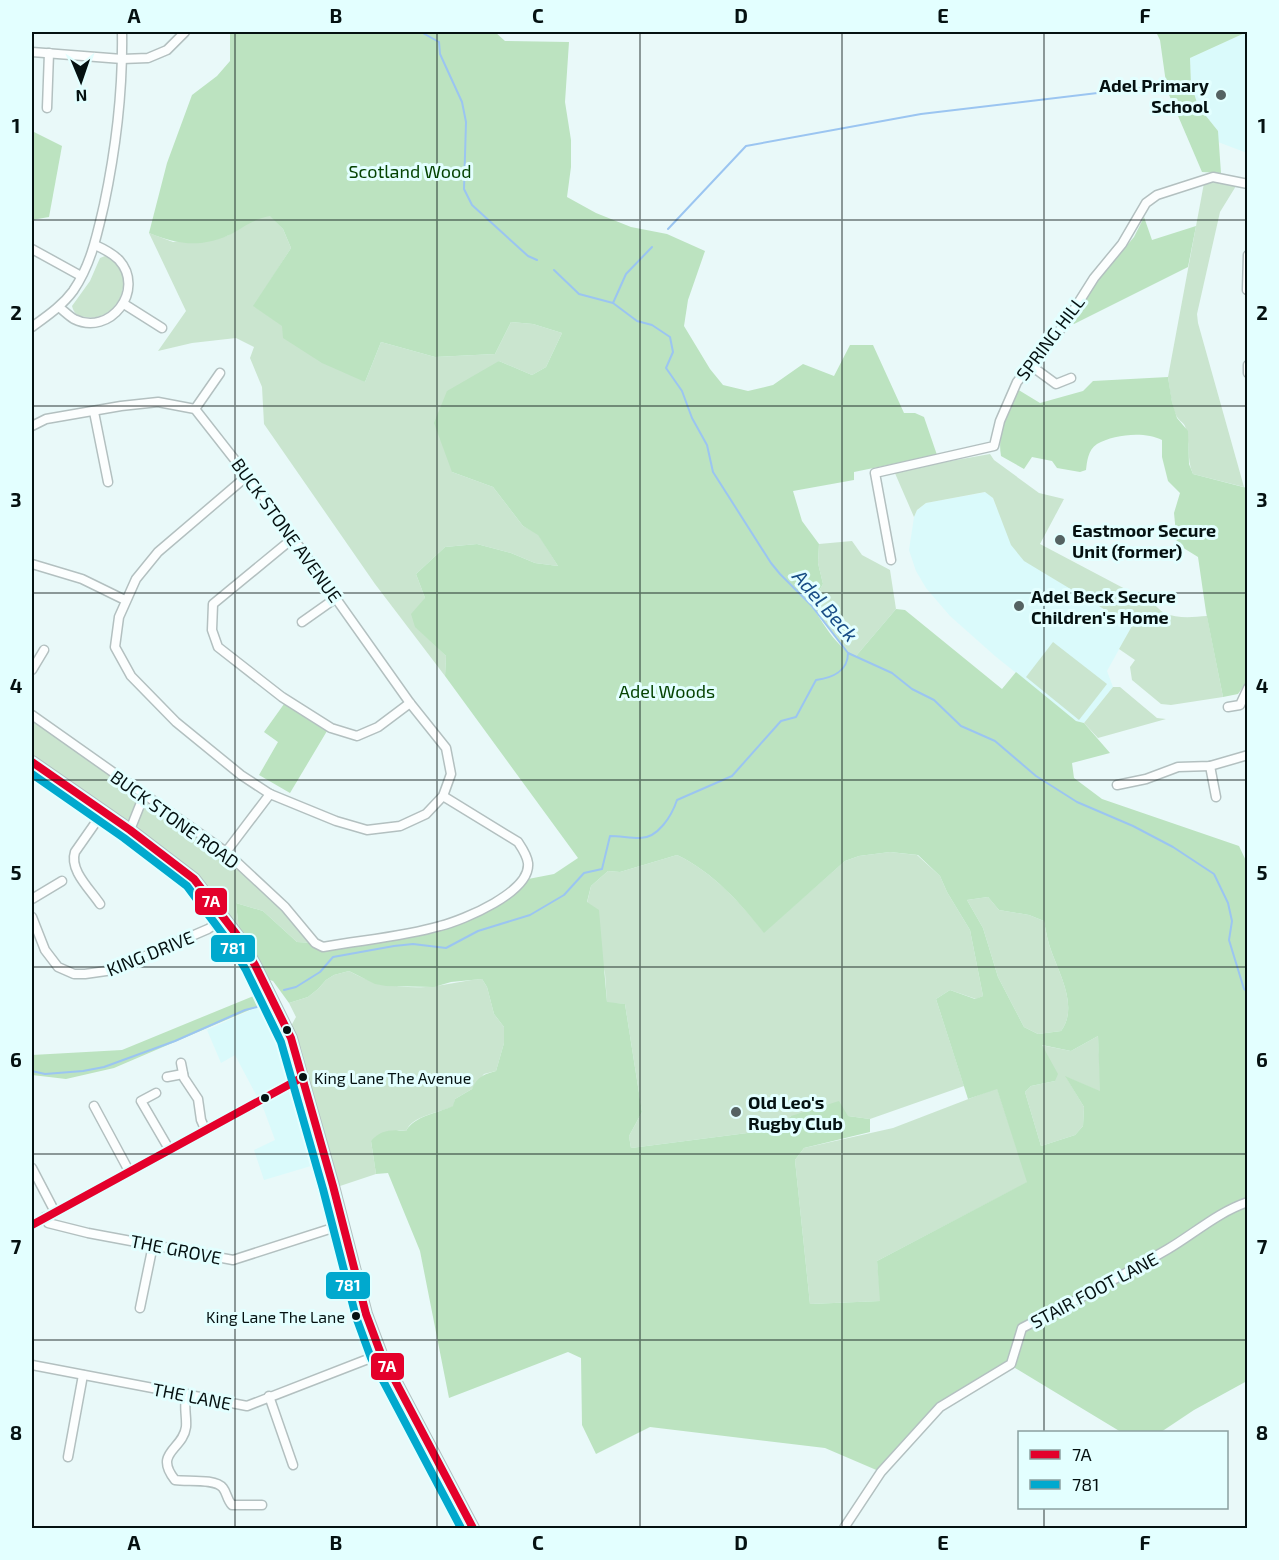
<svg xmlns="http://www.w3.org/2000/svg" width="1279" height="1560" font-family="'Exo 2',sans-serif">
  <style>
    .built { fill: #dafafb }
    .green { fill: #cae5cf }
    .forest { fill: #bce3c0; fill-rule: evenodd }
    .lines { fill: none; stroke-linecap: round; stroke-linejoin: round }
    .stream { stroke: #9bc5f1; stroke-width: 2 }
    .minor-casing { stroke: #b3c0c0; stroke-width: 11 }
    .tertiary-casing { stroke: #b3c0c0; stroke-width: 14 }
    .minor { stroke: #fcfefe; stroke-width: 8 }
    .tertiary { stroke: #fcfefe; stroke-width: 10 }
    .bus-1-casing { stroke: #e3ffff; stroke-width: 12 }
    .bus-2-casing { stroke: #e3ffff; stroke-width: 12 }
    .bus-1 { stroke: #e4002b; stroke-width: 8 }
    .bus-2 { stroke: #00a9ce; stroke-width: 8 }
    .grid { fill: none; stroke: #051111; stroke-width: 1.5; stroke-opacity: 0.55 }
    .poi-dot { fill: #556262; stroke: #e3ffff; stroke-width: 2 }
    .bus-dot { fill: #051111; stroke: #e3ffff; stroke-width: 2 }
    .labels { text-anchor: middle; dominant-baseline: central; stroke-width: 6; stroke-linejoin: round; paint-order: stroke }
    .bus-label { font-size: 16px; fill: #051111; stroke: #e3ffff; text-anchor: start }
    .poi-label { font-size: 18px; font-weight: bold; fill: #051111; stroke: #e3ffff; text-anchor: start }
    .park-label { font-size: 18px; fill: #054302; stroke: #e3ffff }
    .street-label { font-size: 18px; fill: #051111; stroke: #e3ffff }
    .water-label { font-size: 20px; font-style: italic; fill: #184d86; stroke: #e3ffff }
    .line-badge { stroke: #e3ffff; stroke-width: 2 }
    .badge-label { font-size: 16px; text-anchor: middle; font-weight: bold; fill: #fff }
    .neatline { fill: none; stroke: #051111; stroke-width: 2 }
    .grid-label { font-size: 20px; text-anchor: middle; font-weight: bold; fill: #051111 }
  </style>
  <rect width="100%" height="100%" fill="#e9f9f9"/>
  <!-- built -->
  <g class="built">
    <polygon points="1247,32 1247,153 1218,142 1218,131 1198,106 1191,84 1190,58"/>
    <polygon points="986,492 993,498 997,509 1080,595 1132,626 1107,671 1113,687 1084,723 1076,721 995,656 950,616 926,588 916,571 909,550 914,517 917,510 926,503"/>
    <polygon points="268,1002 291,1053 321,1163 264,1180 254,1150 275,1140 264,1110 235,1055 221,1063 207,1030"/>
  </g>
  <!-- green -->
  <g class="green">
    <path d="M1213,182l23,4 -16,26 -23,102 1,9 46,164 -51,-13c-7,-15 -2,-32 -8,-48 -2,-4 -7,-6 -9,-11 -5,-12 -6,-25 -8,-38l36,-194z"/>
    <polygon points="270,215 283,229 291,248 254,306 365,382 381,342 435,357 495,354 511,322 533,324 562,333 546,367 532,375 499,361 452,472 493,487 523,526 538,534 558,566 535,563 511,553 477,544 445,547 416,574 425,598 416,627 446,656 445,676 375,584 264,424 262,387 250,358 254,347 236,338 192,343 158,351 186,311 149,233 173,242 227,236 254,219"/>
    <path d="M105,256c35,12 16,68 -20,61 -7,-1 -11,-3 -13,-11l18,-25 10,-23z"/>
    <path d="M990,454l4,6 45,33 25,6 -24,45 89,47c10,2 15,8 24,13 4,2 7,7 11,9 14,6 29,4 43,3l16,81 -52,8 -10,-1 -29,-24 -2,-13 5,-7 -16,-11 13,-23 -108,-65 -13,-16 -18,-47 -8,-6 -59,11 -9,7 -3,7 -20,-46z"/>
    <polygon points="852,541 862,555 890,570 896,609 856,656 848,653 811,605 823,584 818,563 819,544"/>
    <polygon points="1053,642 1107,684 1079,720 1026,677"/>
    <polygon points="1113,687 1120,687 1157,718 1166,719 1098,738 1084,723"/>
    <polygon points="32,715 226,852 315,943 297,942 263,911 236,903 240,939 194,879 32,762"/>
    <path d="M890,852l27,3 23,21 7,16 23,38 13,66 -7,3 -26,-9 -14,9 28,87 -94,33 -22,-3h-57l-11,9 -25,7 -124,16 -2,-12 13,-24 -17,-108 -18,-1 -2,-30 -18,-70 4,-17 17,-15 12,1 57,-17c36,17 63,48 87,77l81,-71 14,-5z"/>
    <path d="M988,897l11,13 30,5 15,6c2,11 4,22 8,32 9,24 26,55 9,78l-23,3 -14,-7 -26,-50 -15,-49 -16,-28z"/>
    <path d="M349,971c23,14 60,19 86,15 16,-2 31,-6 47,-7l5,8 7,27 10,13v16l-8,28 -12,3 -12,15 -17,10 -1,7c-15,7 -41,9 -48,25l-7,-1 -28,11 5,33 -42,14 -33,-133 -10,-29 5,-9 -7,-14 19,-6 10,-8 8,-9 8,-5z"/>
    <polygon points="1098,1036 1101,1092 1066,1077 1084,1107 1083,1126 1075,1135 1041,1146 1025,1092 1031,1086 1055,1081 1041,1045 1071,1051"/>
    <polygon points="997,1088 1028,1182 877,1261 881,1301 810,1304 795,1160 804,1148 893,1128"/>
  </g>
  <!-- forest -->
  <g class="forest">
    <path d="M230,32h265l10,9 64,1 -4,60 6,38v27l-4,30 29,16 35,14 36,7 38,17 -17,49 -4,26 26,43 13,16 25,6 25,-6 30,-21 31,12 16,-31h23l31,68h11l9,4 13,38 -83,17v8l-61,11 9,30 17,23 -1,19 5,21 -12,21c12,17 25,43 45,51l40,-47 9,1 97,79 14,-17 60,49 8,2 26,30 -38,10 2,15 28,21 137,47 8,17v518l-53,29 -33,22h-40l-111,-67 -70,42 -59,65 -56,-24 -175,-21 -54,27 -14,-29 -1,-67 -13,-6 -119,46 -29,-147 -32,-78 -12,1 -5,-33c9,-11 21,-12 35,-10 8,-15 32,-18 47,-25l2,-7 17,-10c5,-12 12,-15 24,-18l8,-28v-16l-10,-13 -7,-27 -5,-8 -31,3 -17,5 -48,-1 -11,-2 -26,-13 -15,4 -8,5 -8,9 -10,8 -19,6 -16,-22 -12,-4 -21,-38 -4,-36 27,8 34,31 18,1 8,4 118,-21 42,-17 40,-29 31,-6 24,-16 -133,-182 1,-20 -31,-29 -4,-13 14,-16 -9,-24 29,-27 32,-3 34,9 24,10 23,3 -20,-31 -15,-9 -30,-39 -41,-15 -18,-49 13,-32 52,-30 33,14 14,-8 16,-34 -29,-9 -22,-2 -16,32 -60,3 -54,-15 -16,40 -43,-19 -39,-25 -1,-12 -29,-20 38,-58 -8,-19 -13,-13c-20,4 -26,12 -43,20 -28,12 -51,8 -78,-3l18,-70 25,-68 25,-19 13,-15zM890,852l28,3 22,21 7,16 23,38 13,66 -8,3 -25,-9 -14,9 32,100 29,-10 30,93 -150,79 3,40 -70,3 -15,-144 9,-12 66,-16v-13l-22,-3 -9,-15 -48,15 -11,9 -25,7 -124,16 -2,-12 13,-24 -17,-108 -18,-2 -8,-92 -12,-8 4,-16 17,-15 12,1 57,-17c36,17 63,48 87,78l81,-72 14,-5zM988,897l11,13 30,5 15,6c2,11 4,22 8,32 9,24 26,55 9,78l-23,3 -14,-7 -26,-50 -15,-49 -16,-28zM1098,1036l2,55 -35,-15 19,31 -1,19 -8,9 -34,11 -16,-54 6,-6 24,-5 3,-7 -16,-29 29,6z"/>
    <polygon points="1156,32 1247,32 1190,58 1191,84 1198,106 1218,131 1221,173 1202,172 1167,90 1160,40"/>
    <polygon points="32,131 62,146 49,217 32,220"/>
    <polygon points="1144,217 1152,240 1196,226 1188,267 1074,324 1070,321 1103,274 1134,237"/>
    <path d="M1168,377l4,25 5,16 11,13 1,33 4,10 54,14 1,192 -10,14 -15,3 -17,-85 -8,-55 -21,-13 -3,-31 6,-20 -12,-12 -6,-24v-17c-17,-9 -48,-6 -65,4 -9,6 -10,17 -11,26l-6,2 -23,-4 -5,-7 -20,-4 -8,12 -23,-13c-4,-22 6,-47 16,-67l23,14 43,-12 10,-10z"/>
    <polygon points="284,704 327,731 290,793 259,775 278,742 264,732"/>
    <polygon points="263,992 268,1002 114,1068 66,1079 32,1075 32,1055 122,1050"/>
  </g>
  <g class="lines">
    <!-- stream -->
    <g class="stream">
      <polyline points="421,32 439,42 440,54 462,102 466,122 464,189 472,205 528,256 537,260"/>
      <polyline points="668,229 746,146 921,114 1181,83"/>
      <polyline points="554,270 579,294 613,303 637,321 652,325 670,337 673,352 666,368 682,391 692,418 707,445 713,472 771,563 780,574 811,605 848,653 892,673 912,689 934,700 961,726 995,741 1036,776 1077,802 1133,826 1173,847 1214,874 1228,903 1232,921 1229,940 1244,989 1248,992"/>
      <polyline points="613,303 626,274 652,247"/>
      <path d="M284,990l12,-3 24,-15 13,-15 61,-11 19,-2 33,4 32,-17 52,-16 34,-20 20,-22 18,-4 8,-33c10,0 19,2 29,2 19,1 33,-23 38,-38l55,-24 49,-55 15,-4 20,-37c16,-2 32,-9 32,-27"/>
      <polyline points="32,1071 45,1074 83,1071 104,1067 175,1041 245,1010 257,1007 263,997"/>
    </g>
    <defs>
      <g id="minor">
        <polyline points="32,52 122,59 148,58 167,50 185,32"/>
        <polyline points="47,108 49,53"/>
        <polyline points="32,249 81,276"/>
        <polyline points="1247,290 1248,255"/>
        <polyline points="124,304 162,328"/>
        <path d="M59,307c5,4 10,9 15,12 36,18 72,-29 45,-59 -7,-7 -15,-11 -24,-15"/>
        <path d="M32,327c15,-11 30,-21 41,-36 18,-26 24,-56 31,-86 12,-57 19,-115 18,-173"/>
        <polyline points="1030,365 1056,384 1071,378"/>
        <polyline points="1248,365 1248,373"/>
        <polyline points="195,409 220,373"/>
        <polyline points="94,412 108,482"/>
        <polyline points="32,426 46,419 121,406 158,402 195,409 264,497 410,703 446,748 451,774 443,796 426,814 400,826 367,830 336,821 270,794 241,775 176,722 131,676 115,647 119,617 136,579 158,552 247,476"/>
        <polyline points="292,539 213,604 212,630 218,647 282,697 331,728 357,736 378,727 410,703"/>
        <polyline points="891,560 875,473 994,446 1000,421 1017,382 1065,324 1094,278 1122,244 1146,203 1157,195 1213,177 1248,184"/>
        <polyline points="32,564 82,579 125,600"/>
        <polyline points="302,622 336,598"/>
        <polyline points="32,670 44,650"/>
        <polyline points="1228,707 1240,705 1248,688"/>
        <path d="M32,715l194,137 59,55 30,36 8,4c38,-7 79,-10 117,-21 24,-6 91,-34 88,-63 -1,-8 -6,-15 -10,-21l-75,-46"/>
        <polyline points="1210,766 1216,797"/>
        <polyline points="1117,785 1146,779 1178,767 1210,766 1248,755"/>
        <polyline points="130,830 144,795"/>
        <polyline points="226,852 270,794"/>
        <polyline points="32,899 62,881"/>
        <path d="M100,904c-10,-15 -31,-34 -25,-52l28,-40"/>
        <polyline points="32,917 45,950 58,967 74,974 85,974 113,970 208,929 225,918"/>
        <polyline points="181,1063 184,1078 198,1099 201,1120 205,1129"/>
        <polyline points="167,1077 183,1074"/>
        <polyline points="156,1093 141,1101 169,1149"/>
        <polyline points="94,1106 129,1171"/>
        <polyline points="32,1168 55,1212"/>
        <polyline points="45,1217 48,1223 88,1233 233,1260 342,1225"/>
        <polyline points="32,1225 303,1077"/>
        <polyline points="140,1308 153,1245"/>
        <polyline points="32,1365 247,1406 381,1354"/>
        <path d="M187,1394c-4,11 0,22 -1,33 -3,23 -33,25 -11,53 12,2 40,-2 48,8 4,5 4,12 9,17h30"/>
        <polyline points="269,1396 293,1465"/>
        <polyline points="68,1457 83,1375"/>
        <path d="M844,1528l37,-56 59,-65 71,-43 11,-36c50,-25 98,-51 146,-79 27,-16 50,-37 80,-47"/>
      </g>
      <polyline id="tertiary" points="32,762 130,830 194,879 240,939 255,965 291,1038 295,1053 333,1186 366,1314 381,1354 473,1528"/>
    </defs>
    <!-- minor casing -->
    <use href="#minor" class="minor-casing"/>
    <!-- tertiary casing -->
    <use href="#tertiary" class="tertiary-casing"/>
    <!-- minor -->
    <use href="#minor" class="minor"/>
    <!-- tertiary -->
    <use href="#tertiary" class="tertiary"/>
    <defs>
      <g id="bus-1">
        <polyline points="32,762 130,830 194,879 240,939 255,965 291,1038 333,1186 366,1314 381,1354 473,1528"/>
        <polyline points="32,1225 303,1077"/>
      </g>
      <polyline id="bus-2" points="32,774 124,838 187,886 231,945 246,970 281,1042 323,1189 356,1317 371,1358 461,1528"/>
    </defs>
    <!-- bus-1 casing -->
    <use href="#bus-1" class="bus-1-casing"/>
    <!-- bus-2 casing -->
    <use href="#bus-2" class="bus-2-casing"/>
    <!-- bus-1 -->
    <use href="#bus-1" class="bus-1"/>
    <!-- bus-2 -->
    <use href="#bus-2" class="bus-2"/>
  </g>
  <!-- grid -->
  <path class="grid" d="M235,32v1496M437,32v1496M640,32v1496M842,32v1496M1044,32v1400M32,220h1216M32,406h1216M32,593h1216M32,780h1216M32,967h1216M32,1154h1216M32,1340h1216M1044,1508v20"/>
  <!-- markers -->
  <g class="poi-dot">
    <circle cx="1221" cy="95" r="6"/>
    <circle cx="1060" cy="540" r="6"/>
    <circle cx="1019" cy="606" r="6"/>
    <circle cx="736" cy="1112" r="6"/>
  </g>
  <g class="bus-dot">
    <circle cx="287" cy="1030" r="5"/>
    <circle cx="303" cy="1077" r="5"/>
    <circle cx="265" cy="1098" r="5"/>
    <circle cx="356" cy="1316" r="5"/>
  </g>
  <g class="labels">
    <!-- bus labels -->
    <g class="bus-label">
      <text x="314" y="1077">King Lane The Avenue</text>
      <text x="345" y="1316" text-anchor="end">King Lane The Lane</text>
    </g>
    <!-- poi labels -->
    <g class="poi-label">
      <text x="1209" y="85" text-anchor="end">Adel Primary<tspan x="1209" dy="21">School</tspan></text>
      <text x="1072" y="530">Eastmoor Secure<tspan x="1072" dy="21">Unit (former)</tspan></text>
      <text x="1031" y="596">Adel Beck Secure<tspan x="1031" dy="21">Children's Home</tspan></text>
      <text x="748" y="1102">Old Leo's<tspan x="748" dy="21">Rugby Club</tspan></text>
    </g>
    <!-- park labels -->
    <g class="park-label">
      <text x="410" y="171">Scotland Wood</text>
      <text x="667" y="691">Adel Woods</text>
    </g>
    <!-- street labels -->
    <g class="street-label">
      <text transform="translate(1050 338) rotate(-53)">SPRING HILL</text>
      <text transform="translate(287 530) rotate(54)">BUCK STONE AVENUE</text>
      <text transform="translate(175 819) rotate(36)">BUCK STONE ROAD</text>
      <text transform="translate(150 953) rotate(-22)">KING DRIVE</text>
      <text transform="translate(176 1249) rotate(11)">THE GROVE</text>
      <text transform="translate(1094 1290) rotate(-28)">STAIR FOOT LANE</text>
      <text transform="translate(192 1396) rotate(11)">THE LANE</text>
    </g>
    <!-- water labels -->
    <g class="water-label">
      <text transform="translate(826 605) rotate(49)">Adel Beck</text>
    </g>
  </g>
  <g class="line-badge">
    <rect x="194" y="887" width="34" height="29" rx="6" fill="#e4002b"/>
    <rect x="210" y="934" width="46" height="29" rx="6" fill="#00a9ce"/>
    <rect x="325" y="1271" width="46" height="29" rx="6" fill="#00a9ce"/>
    <rect x="370" y="1352" width="35" height="29" rx="6" fill="#e4002b"/>
  </g>
  <g class="badge-label">
    <text x="211" y="907">7A</text>
    <text x="233" y="954">781</text>
    <text x="348" y="1291">781</text>
    <text x="387" y="1372">7A</text>
  </g>
  <!-- border -->
  <rect width="1279" height="1560" fill="none" stroke="#e3ffff" stroke-width="66"/>
  <!-- legend -->
  <rect x="1018" y="1431" width="210" height="78" fill="#e3ffff" stroke="#8aa0a0" stroke-width="1.5"/>
  <rect x="1030" y="1450" width="30" height="9" fill="#e4002b" stroke="#8aa0a0" stroke-width="1.5"/>
  <text x="1072" y="1461" font-size="18" fill="#051111">7A</text>
  <rect x="1030" y="1480" width="30" height="9" fill="#00a9ce" stroke="#8aa0a0" stroke-width="1.5"/>
  <text x="1072" y="1491" font-size="18" fill="#051111">781</text>
  <!-- north arrow -->
  <g transform="translate(81 81) rotate(178)" stroke="#e3ffff" stroke-width="4.5" paint-order="stroke">
  <path d="M0-4.5L10 22L0 15L-10 22Z" fill="#051111"/>
  <text y="-9" font-size="16" font-weight="bold" text-anchor="middle" fill="#051111">N</text>
  </g>
  <rect x="33" y="33" width="1213" height="1494" class="neatline"/>
  <g class="grid-label">
    <text x="134" y="23">A</text>
    <text x="336" y="23">B</text>
    <text x="538" y="23">C</text>
    <text x="741" y="23">D</text>
    <text x="943" y="23">E</text>
    <text x="1145" y="23">F</text>
    <text x="16" y="133">1</text>
    <text x="1262" y="133">1</text>
    <text x="16" y="320">2</text>
    <text x="1262" y="320">2</text>
    <text x="16" y="507">3</text>
    <text x="1262" y="507">3</text>
    <text x="16" y="693">4</text>
    <text x="1262" y="693">4</text>
    <text x="16" y="880">5</text>
    <text x="1262" y="880">5</text>
    <text x="16" y="1067">6</text>
    <text x="1262" y="1067">6</text>
    <text x="16" y="1254">7</text>
    <text x="1262" y="1254">7</text>
    <text x="16" y="1440">8</text>
    <text x="1262" y="1440">8</text>
    <text x="134" y="1550">A</text>
    <text x="336" y="1550">B</text>
    <text x="538" y="1550">C</text>
    <text x="741" y="1550">D</text>
    <text x="943" y="1550">E</text>
    <text x="1145" y="1550">F</text>
  </g>
</svg>
